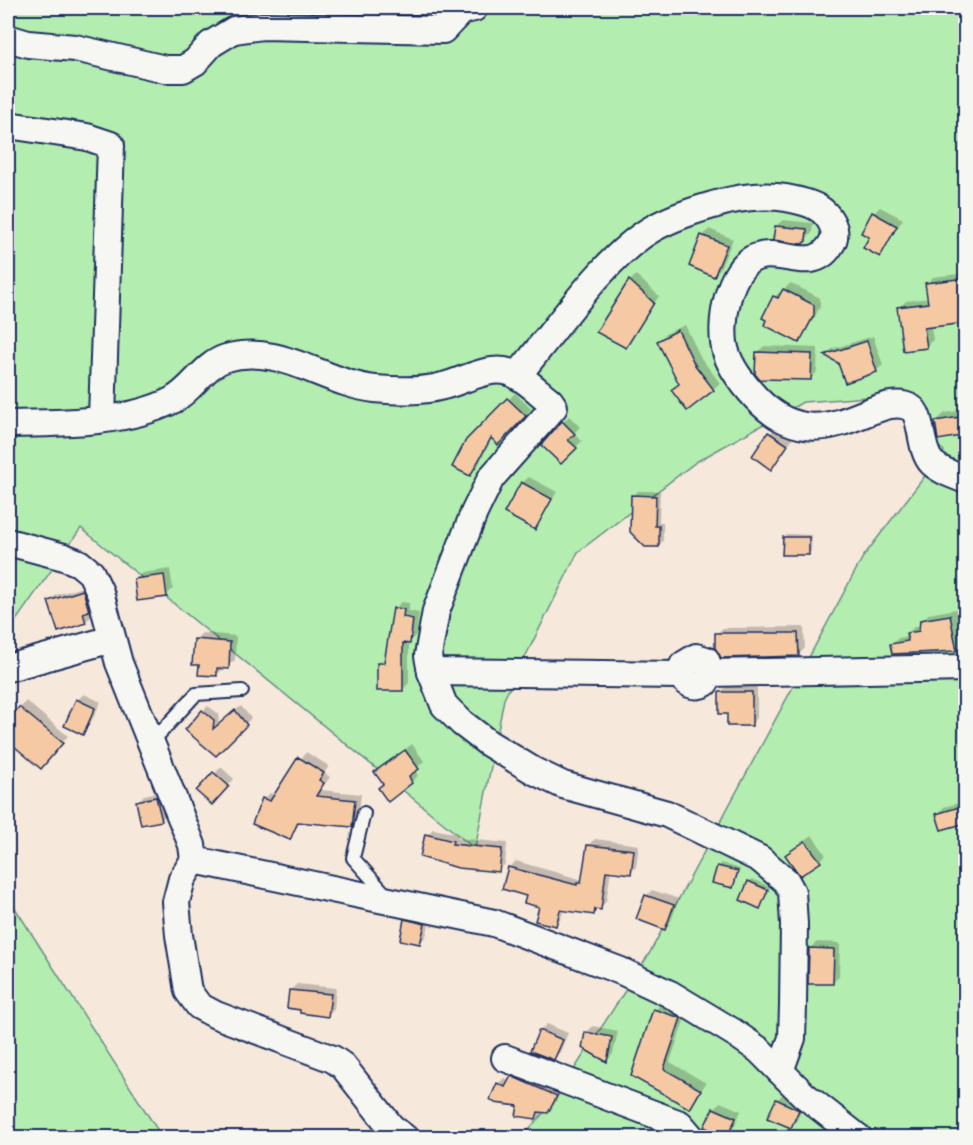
<svg xmlns="http://www.w3.org/2000/svg" width="973" height="1145" font-family="Mali,sans-serif">
  <style>
    .green { fill: #b4edb0; stroke: #688e87; stroke-width: 1.5 }
    .shadow { fill: #0003 }
    .building { fill: #f6c9a5; stroke: #1b2f5e; stroke-width: 1.5 }
    .lines { fill: none; stroke-linecap: round; stroke-linejoin: round }
    .service-casing { stroke: #1b2f5e; stroke-width: 16 }
    .minor-casing { stroke: #1b2f5e; stroke-width: 30 }
    .service { stroke: #f6f6f2; stroke-width: 12 }
    .minor { stroke: #f6f6f2; stroke-width: 26 }
  </style>
  <rect width="100%" height="100%" fill="#f6e8db"/>
  <filter id="ink" filterUnits="userSpaceOnUse"><feTurbulence type="fractalNoise" baseFrequency=".0167" numOctaves="2"/><feDisplacementMap in="SourceGraphic" scale="12" xChannelSelector="R" yChannelSelector="G"/><feConvolveMatrix kernelMatrix="1 2 1 2 8 2 1 2 1" color-interpolation-filters="sRGB"/></filter>
  <g filter="url(#ink)">
    <!-- green -->
    <g class="green">
      <polygon points="8,8 965,8 965,1137 522,1137 553,1102 649,954 863,557 944,451 881,396 803,402 696,462 578,552 504,699 475,849 81,528 8,632"/>
      <polygon points="8,897 162,1137 8,1137"/>
    </g>
    <!-- shadow -->
    <g class="shadow">
      <polygon points="880,207 903,219 880,256 871,237 874,213"/>
      <polygon points="783,220 813,223 812,233 805,240 776,226"/>
      <polygon points="709,229 733,239 720,269 714,275 690,266 703,236"/>
      <polygon points="966,273 966,309 931,326 933,340 926,346 899,308 906,301 929,298 927,284 933,277"/>
      <polygon points="636,275 659,296 626,346 630,281"/>
      <polygon points="791,283 820,298 820,307 805,334 799,341 774,297"/>
      <polygon points="685,325 701,358 720,383 713,389 680,383 659,341 665,334"/>
      <polygon points="873,336 883,365 876,371 826,355 832,349"/>
      <polygon points="764,346 818,348 817,372 811,379 757,353"/>
      <polygon points="515,393 531,409 498,443 492,438 477,468 470,475 467,441"/>
      <polygon points="964,410 966,444 960,444 959,435 936,421 945,413"/>
      <polygon points="569,416 580,427 574,433 582,441 561,462 563,422"/>
      <polygon points="776,426 793,438 771,468 754,456"/>
      <polygon points="529,477 557,492 535,528 522,483"/>
      <polygon points="638,491 660,491 659,522 663,522 663,541 658,546 633,496"/>
      <polygon points="787,534 812,535 811,551 808,554 784,537"/>
      <polygon points="170,569 173,589 166,595 135,580 142,573"/>
      <polygon points="89,585 95,603 89,609 92,616 85,622 49,602 56,595"/>
      <polygon points="401,602 409,603 409,611 419,613 416,635 409,642 409,683 402,690 379,664 385,657 395,609"/>
      <polygon points="956,609 962,644 956,650 892,645 898,638 908,636 908,633 914,627 921,626 928,614"/>
      <polygon points="804,627 805,648 798,655 716,634 723,628"/>
      <polygon points="202,633 236,636 235,660 216,675 201,664 195,640"/>
      <polygon points="727,686 757,686 757,718 751,725 729,713 720,693"/>
      <polygon points="84,694 101,702 89,726 83,733 77,700"/>
      <polygon points="26,701 68,736 41,767 8,739 8,723"/>
      <polygon points="208,706 219,714 218,725 241,706 251,718 216,754 203,711"/>
      <polygon points="412,744 424,761 415,770 418,776 411,782 385,783 376,772"/>
      <polygon points="306,752 329,766 324,773 330,777 321,790 361,794 358,819 351,826 301,821 290,838 264,799 270,793 275,795"/>
      <polygon points="221,767 234,779 219,796 199,791"/>
      <polygon points="163,791 168,813 161,820 138,801 144,795"/>
      <polygon points="966,801 966,821 938,814 944,807"/>
      <polygon points="433,829 458,834 457,838 507,843 505,864 498,871 427,835"/>
      <polygon points="812,835 826,855 820,861 787,855"/>
      <polygon points="595,839 639,845 636,867 630,873 611,870 606,902 593,914 564,909 561,918 555,925 528,895 504,888 510,867 516,861 583,880 588,845"/>
      <polygon points="721,863 740,869 733,887 718,866"/>
      <polygon points="752,879 770,887 760,907 749,882"/>
      <polygon points="652,890 679,899 671,921 665,928 646,896"/>
      <polygon points="412,914 431,918 426,936 420,943 406,920"/>
      <polygon points="817,942 840,943 839,976 833,983 810,948"/>
      <polygon points="297,984 336,988 334,1009 328,1015 291,990"/>
      <polygon points="661,1004 687,1012 670,1062 706,1083 690,1107 635,1076 655,1010"/>
      <polygon points="547,1024 568,1033 560,1052 553,1059 540,1031"/>
      <polygon points="593,1026 618,1031 613,1054 607,1060 584,1048 587,1032"/>
      <polygon points="519,1071 562,1090 554,1105 536,1118 498,1084 504,1078 511,1080"/>
      <polygon points="784,1093 804,1103 797,1120 790,1127 777,1100"/>
      <polygon points="720,1102 741,1111 733,1129 727,1136 714,1109"/>
    </g>
    <!-- building -->
    <g class="building">
      <polygon points="872,212 897,226 880,257 863,248 869,237 861,233"/>
      <polygon points="775,226 807,229 806,241 802,244 773,240"/>
      <polygon points="701,235 727,245 714,277 689,266"/>
      <polygon points="966,278 966,323 924,328 927,348 903,351 897,307 928,303 925,283"/>
      <polygon points="629,280 654,303 626,348 596,332"/>
      <polygon points="783,289 814,305 814,315 799,343 764,325 766,320 762,318 773,296 778,298"/>
      <polygon points="678,330 695,365 714,390 687,411 671,390 679,384 657,341"/>
      <polygon points="867,341 877,372 845,383 838,363 824,355"/>
      <polygon points="756,352 812,354 811,380 759,379 755,374"/>
      <polygon points="507,398 526,416 498,445 491,438 470,476 452,467 466,440"/>
      <polygon points="966,416 966,435 938,440 935,421"/>
      <polygon points="562,421 575,434 568,440 577,448 561,464 541,445"/>
      <polygon points="768,432 788,445 771,470 752,456"/>
      <polygon points="521,482 552,499 535,530 504,513"/>
      <polygon points="631,495 656,496 655,526 659,526 659,547 645,547 630,532"/>
      <polygon points="783,537 809,537 809,555 782,555"/>
      <polygon points="164,575 167,597 137,601 134,579"/>
      <polygon points="83,590 89,611 83,613 86,623 58,632 48,601"/>
      <polygon points="393,608 404,609 403,617 413,619 410,644 403,643 403,691 377,691 377,663 384,663"/>
      <polygon points="950,615 957,651 892,654 890,644 908,641 906,633 919,631 920,620"/>
      <polygon points="715,633 798,633 799,656 721,658 715,648"/>
      <polygon points="194,639 230,642 229,669 217,668 217,676 198,675 199,665 192,665"/>
      <polygon points="719,692 752,692 752,726 727,726 727,714 719,714"/>
      <polygon points="76,699 95,708 83,735 64,726"/>
      <polygon points="19,707 63,743 41,769 8,741 8,720"/>
      <polygon points="202,710 214,720 213,729 235,710 247,725 216,756 185,730"/>
      <polygon points="405,750 419,769 409,776 412,783 388,802 378,788 383,784 374,772"/>
      <polygon points="298,757 324,773 319,780 324,783 316,796 355,800 352,827 298,822 290,840 252,824 262,798 270,801"/>
      <polygon points="213,772 229,786 212,805 196,791"/>
      <polygon points="156,797 162,821 141,825 136,801"/>
      <polygon points="966,805 966,823 941,830 936,814"/>
      <polygon points="425,834 453,841 452,844 502,849 499,872 458,868 420,857"/>
      <polygon points="805,841 821,862 800,876 785,855"/>
      <polygon points="587,845 634,850 631,874 606,871 601,910 595,909 594,915 560,910 556,926 535,921 539,907 524,903 526,896 502,889 508,867 577,885 577,883 581,883"/>
      <polygon points="717,866 738,871 733,888 712,883"/>
      <polygon points="748,881 768,890 760,909 740,900"/>
      <polygon points="645,895 674,905 665,930 636,919"/>
      <polygon points="404,919 425,924 420,944 400,940"/>
      <polygon points="809,948 834,949 833,984 808,984"/>
      <polygon points="289,990 331,994 328,1017 300,1013 300,1010 287,1008"/>
      <polygon points="653,1009 681,1018 664,1069 701,1090 690,1109 631,1076"/>
      <polygon points="539,1030 563,1040 554,1060 530,1051"/>
      <polygon points="585,1032 612,1037 607,1062 582,1048"/>
      <polygon points="511,1076 557,1096 548,1113 538,1112 536,1119 516,1116 518,1106 495,1103 490,1099 497,1083 505,1087"/>
      <polygon points="776,1099 799,1110 791,1128 767,1118"/>
      <polygon points="713,1108 736,1118 727,1137 704,1127"/>
    </g>
    <g class="lines">
      <defs>
        <g id="service">
          <polyline points="152,742 196,694 242,691"/>
          <polyline points="364,813 353,858 388,897"/>
        </g>
        <g id="minor">
          <polyline points="8,38 28,44 75,48 165,69 183,69 195,62 211,44 234,30 263,26 443,30 461,11 474,8"/>
          <polyline points="8,125 87,137 111,145 102,418"/>
          <path d="M517,376c37,-44 87,-119 135,-147 19,-11 40,-18 61,-24 22,-7 50,-11 73,-7 21,4 41,8 48,31 1,6 0,12 -4,17 -18,28 -49,2 -73,11 -29,9 -39,69 -31,95 5,17 18,33 30,46 65,69 120,-11 155,10 12,7 8,42 21,55 9,8 23,13 34,17"/>
          <path d="M8,424c52,-1 118,0 165,-24 20,-11 31,-35 53,-42 53,-16 99,26 149,31 23,2 46,3 68,-3 21,-5 44,-20 66,-14 15,5 29,20 41,29l4,6 -63,71 -17,35 -38,98 -8,45 3,16 13,33 18,18 26,20 46,28 29,14 104,29 93,45 26,22 6,11 2,32 -1,82 -1,32 -12,33"/>
          <polyline points="8,542 64,557 79,563 91,573 100,592 119,663 192,845 194,860 182,879 176,902 179,935 188,991 199,1006 216,1015 333,1059 343,1066 391,1127 405,1138"/>
          <polyline points="8,668 112,639"/>
          <path d="M431,672l248,3c8,8 14,14 26,8l6,-10 255,-5"/>
          <polyline points="679,675 683,665 696,657 706,660 711,673"/>
          <polyline points="194,860 494,923 621,971 670,994 733,1032 759,1050 804,1095 859,1138"/>
          <polyline points="505,1058 680,1124 692,1138"/>
        </g>
      </defs>
      <!-- service casing -->
      <use href="#service" class="service-casing"/>
      <!-- minor casing -->
      <use href="#minor" class="minor-casing"/>
      <!-- service -->
      <use href="#service" class="service"/>
      <!-- minor -->
      <use href="#minor" class="minor"/>
    </g>
  </g>
  <!-- margin -->
  <rect width="973" height="1145" fill="none" stroke="#f6f6f2" stroke-width="30"/>
  <rect x="15" y="15" width="943" height="1115" fill="none" stroke="#1b2f5e" stroke-width="2" filter="url(#ink)"/>
</svg>
